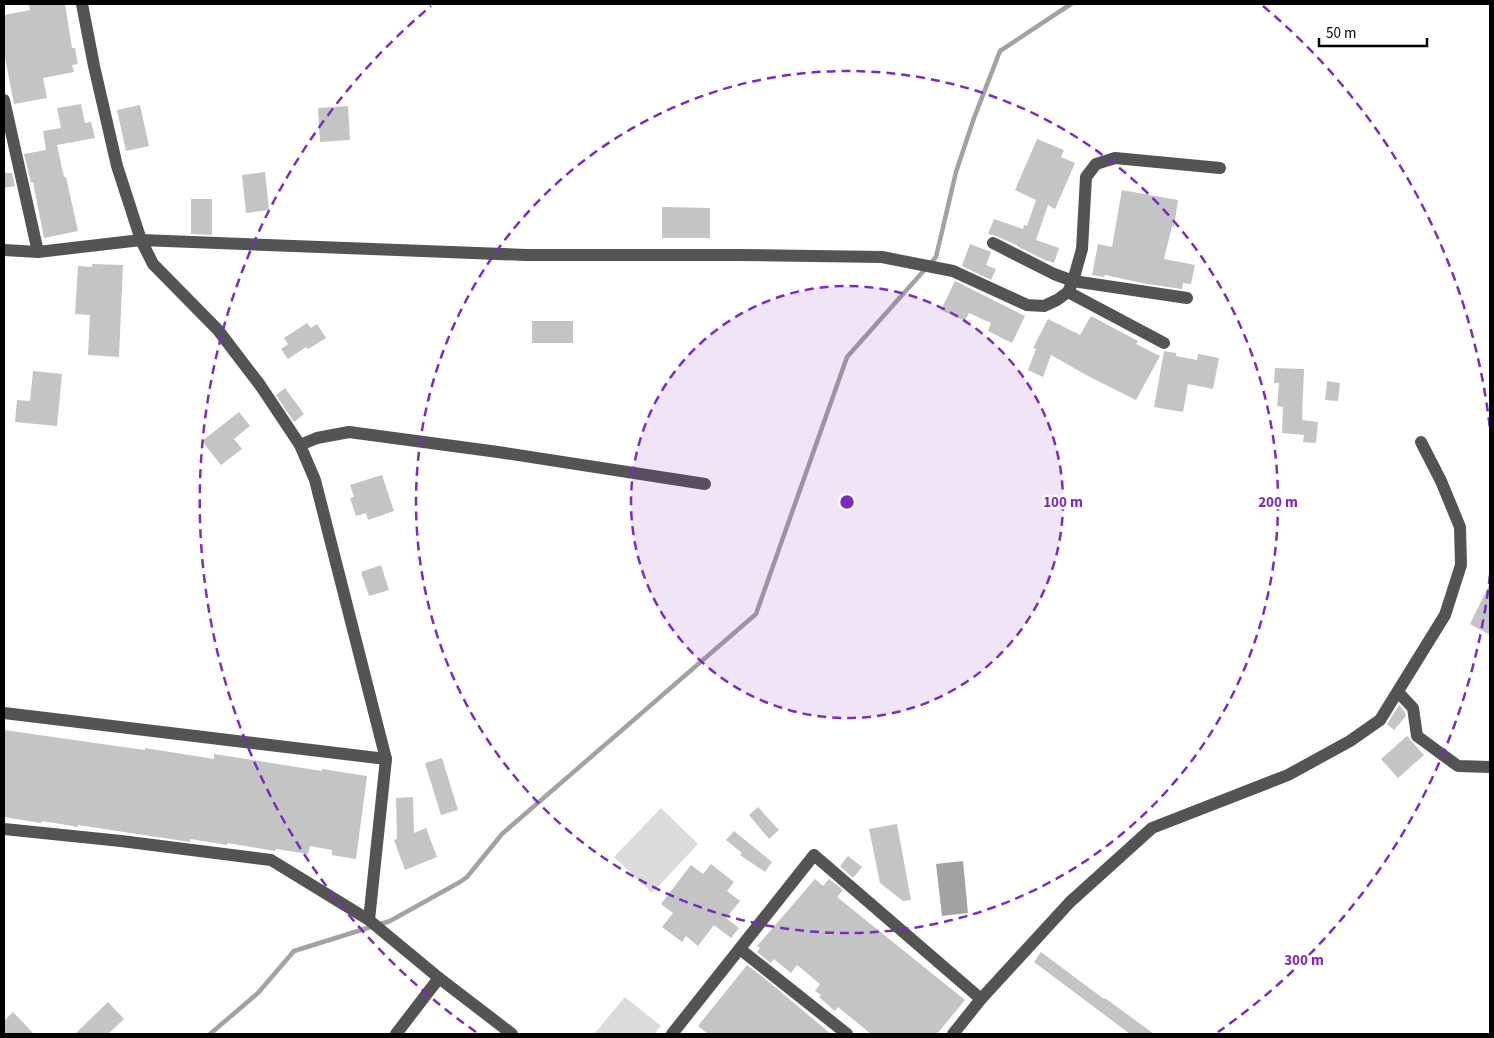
<svg xmlns="http://www.w3.org/2000/svg" width="1494" height="1038" font-family="'Source Sans 3',sans-serif">
  <style>
    .green { fill: #dbdbdb }
    .water { fill: #a2a2a2 }
    .lines { fill: none; stroke-linecap: round; stroke-linejoin: round }
    .stream { stroke: #a2a2a2; stroke-width: 4.5 }
    .building { fill: #c4c4c4 }
    .minor { stroke: #545454; stroke-width: 12 }
    .ring { fill: none; stroke: #7b2cbf; stroke-width: 2.5; stroke-dasharray: 9 6 }
    .centre { fill: #7b2cbf; stroke: #fff; stroke-width: 2.5 }
    .ring-label { font-size: 15px; text-anchor: middle; font-weight: bold; fill: #7b2cbf; stroke: #fff; stroke-width: 5; stroke-linejoin: round; paint-order: stroke }
  </style>
  <rect width="100%" height="100%" fill="#fff"/>
  <!-- green -->
  <g class="green">
    <polygon points="661,808 698,844 652,893 614,857"/>
    <polygon points="625,997 661,1026 654,1034 594,1034"/>
  </g>
  <!-- water -->
  <polygon class="water" points="963,861 968,913 942,916 936,864"/>
  <g class="lines">
    <!-- stream -->
    <polyline class="stream" points="210,1034 258,993 294,951 390,921 460,882 467,877 502,834 756,614 847,357 936,257 956,172 974,118 1000,51 1071,4"/>
  </g>
  <!-- building -->
  <g class="building">
    <polygon points="29,4 65,4 72,48 75,48 78,64 72,65 74,72 43,78 47,98 14,104 4,53 4,15 30,10"/>
    <polygon points="81,104 85,123 91,122 95,138 57,145 64,177 66,177 78,231 44,238 33,182 31,183 24,154 46,150 43,131 61,128 57,108"/>
    <polygon points="140,105 149,146 126,151 117,110"/>
    <polygon points="348,106 350,140 320,142 318,108"/>
    <polygon points="1037,139 1064,150 1061,157 1075,163 1055,209 1048,205 1036,240 1059,248 1054,263 1045,260 1017,246 1017,245 996,236 988,234 994,219 1023,229 1024,225 1027,226 1036,200 1015,190"/>
    <polygon points="265,172 269,210 246,213 242,175"/>
    <polygon points="4,173 12,173 15,186 4,188"/>
    <polygon points="1122,190 1178,200 1174,227 1172,226 1164,259 1195,265 1191,284 1183,283 1182,289 1147,284 1105,275 1104,277 1092,275 1098,244 1112,247"/>
    <polygon points="191,199 212,199 212,235 191,234"/>
    <polygon points="662,207 710,208 710,238 662,238"/>
    <polygon points="970,244 991,252 986,265 996,269 991,280 962,266"/>
    <polygon points="92,264 123,265 119,357 88,355 90,315 75,314 78,266 92,267"/>
    <polygon points="955,281 1025,316 1012,343 988,331 991,323 969,313 965,321 941,310"/>
    <polygon points="1091,316 1138,341 1136,344 1160,356 1136,400 1088,376 1051,355 1043,377 1028,370 1036,349 1033,348 1048,319 1080,335"/>
    <rect x="532" y="321" width="41" height="22"/>
    <polygon points="307,323 311,328 317,324 326,338 308,349 306,347 288,359 281,349 288,344 284,338"/>
    <polygon points="1164,351 1176,353 1176,356 1197,360 1198,354 1219,358 1213,389 1188,384 1183,412 1154,407"/>
    <polygon points="1275,368 1304,369 1302,420 1318,422 1316,443 1303,442 1304,435 1282,433 1283,407 1277,406 1279,383 1274,383"/>
    <polygon points="33,371 62,374 57,426 15,422 17,400 30,401"/>
    <polygon points="1327,381 1340,383 1338,401 1325,400"/>
    <polygon points="285,388 304,414 294,422 276,395"/>
    <polygon points="239,412 250,426 234,439 242,449 221,465 202,441"/>
    <polygon points="382,475 394,511 368,520 366,513 356,516 350,498 354,497 350,485"/>
    <polygon points="381,565 389,590 369,596 361,572"/>
    <polygon points="1490,583 1490,635 1470,624"/>
    <polygon points="1399,705 1405,712 1406,716 1394,730 1387,724"/>
    <polygon points="4,730 123,747 145,750 145,748 214,759 214,754 322,771 322,769 367,776 356,859 332,855 332,850 310,846 308,854 276,849 275,851 227,843 227,845 190,839 190,842 78,825 78,827 42,821 41,823 4,817"/>
    <polygon points="1407,736 1424,755 1398,778 1381,759"/>
    <polygon points="442,758 458,810 441,815 425,763"/>
    <polygon points="413,797 414,833 426,828 437,857 405,870 394,840 397,839 396,798"/>
    <polygon points="758,807 779,830 769,839 749,815"/>
    <polygon points="897,824 911,900 903,901 880,883 869,829"/>
    <polygon points="734,831 772,862 765,872 740,855 742,853 726,840"/>
    <polygon points="848,856 862,867 853,878 840,866"/>
    <polygon points="711,864 734,882 727,891 740,901 726,918 739,928 731,938 714,925 698,946 686,936 682,942 662,927 673,913 661,904 691,865 703,874"/>
    <polygon points="815,879 823,886 829,879 843,890 837,897 965,1000 937,1034 871,1034 838,1007 835,1011 819,997 821,995 815,991 820,984 797,965 791,973 774,959 771,963 757,952 760,948 757,946"/>
    <polygon points="1041,952 1104,999 1105,998 1154,1034 1130,1034 1034,962"/>
    <polygon points="747,965 764,978 831,1034 708,1034 698,1026"/>
    <polygon points="108,1002 124,1019 108,1034 75,1034"/>
    <polygon points="13,1012 34,1034 4,1034 4,1021"/>
  </g>
  <g class="lines">
    <!-- minor -->
    <g class="minor">
      <polyline points="82,4 94,66 117,166 141,240 153,264 218,330 260,385 300,445 315,480 386,759 369,920"/>
      <polyline points="4,100 38,252"/>
      <polyline points="993,243 1054,274 1073,281 1187,298"/>
      <polyline points="4,250 38,252 141,240 526,255 737,255 882,257 953,271 1027,305 1044,306 1057,300 1068,292 1073,281 1082,249 1086,177 1096,164 1115,158 1220,168"/>
      <polyline points="1068,292 1164,343"/>
      <polyline points="300,445 317,438 349,432 498,452 705,484"/>
      <polyline points="1398,692 1413,708 1417,736 1458,766 1490,767"/>
      <polyline points="4,713 386,759"/>
      <polyline points="4,829 121,841 271,860 369,920 439,978 512,1034"/>
      <polyline points="740,949 847,1034"/>
      <polyline points="396,1034 439,978"/>
      <polyline points="672,1034 814,855 981,999"/>
      <polyline points="953,1034 981,999 1070,902 1152,828 1288,775 1350,741 1380,720 1445,615 1461,565 1460,527 1441,481 1421,442"/>
    </g>
  </g>
  <!-- distance rings -->
  <circle cx="847" cy="502" r="216" fill="#7b2cbf" fill-opacity=".12"/>
  <g class="ring">
    <circle cx="847" cy="502" r="216"/>
    <circle cx="847" cy="502" r="431"/>
    <path d="M1490 575A647 647 0 0 1 1218 1032M476 1032A647 647 0 0 1 431 6M1263 6A647 647 0 0 1 1490 429"/>
  </g>
  <circle cx="847" cy="502" r="8" class="centre"/>
  <g class="ring-label">
    <text x="1063" y="507">100 m</text>
    <text x="1278" y="507">200 m</text>
    <text x="1304" y="965">300 m</text>
  </g>
  <!-- border -->
  <rect width="1494" height="1038" fill="none" stroke="#000000" stroke-width="10"/>
  <!-- scale -->
  <path d="M1319 38v8h108v-8" fill="none" stroke="#000000" stroke-width="2.5"/>
  <text x="1326" y="38" font-size="15" fill="#000000" stroke="#ffffff" stroke-width="4" paint-order="stroke">50 m</text>
</svg>
